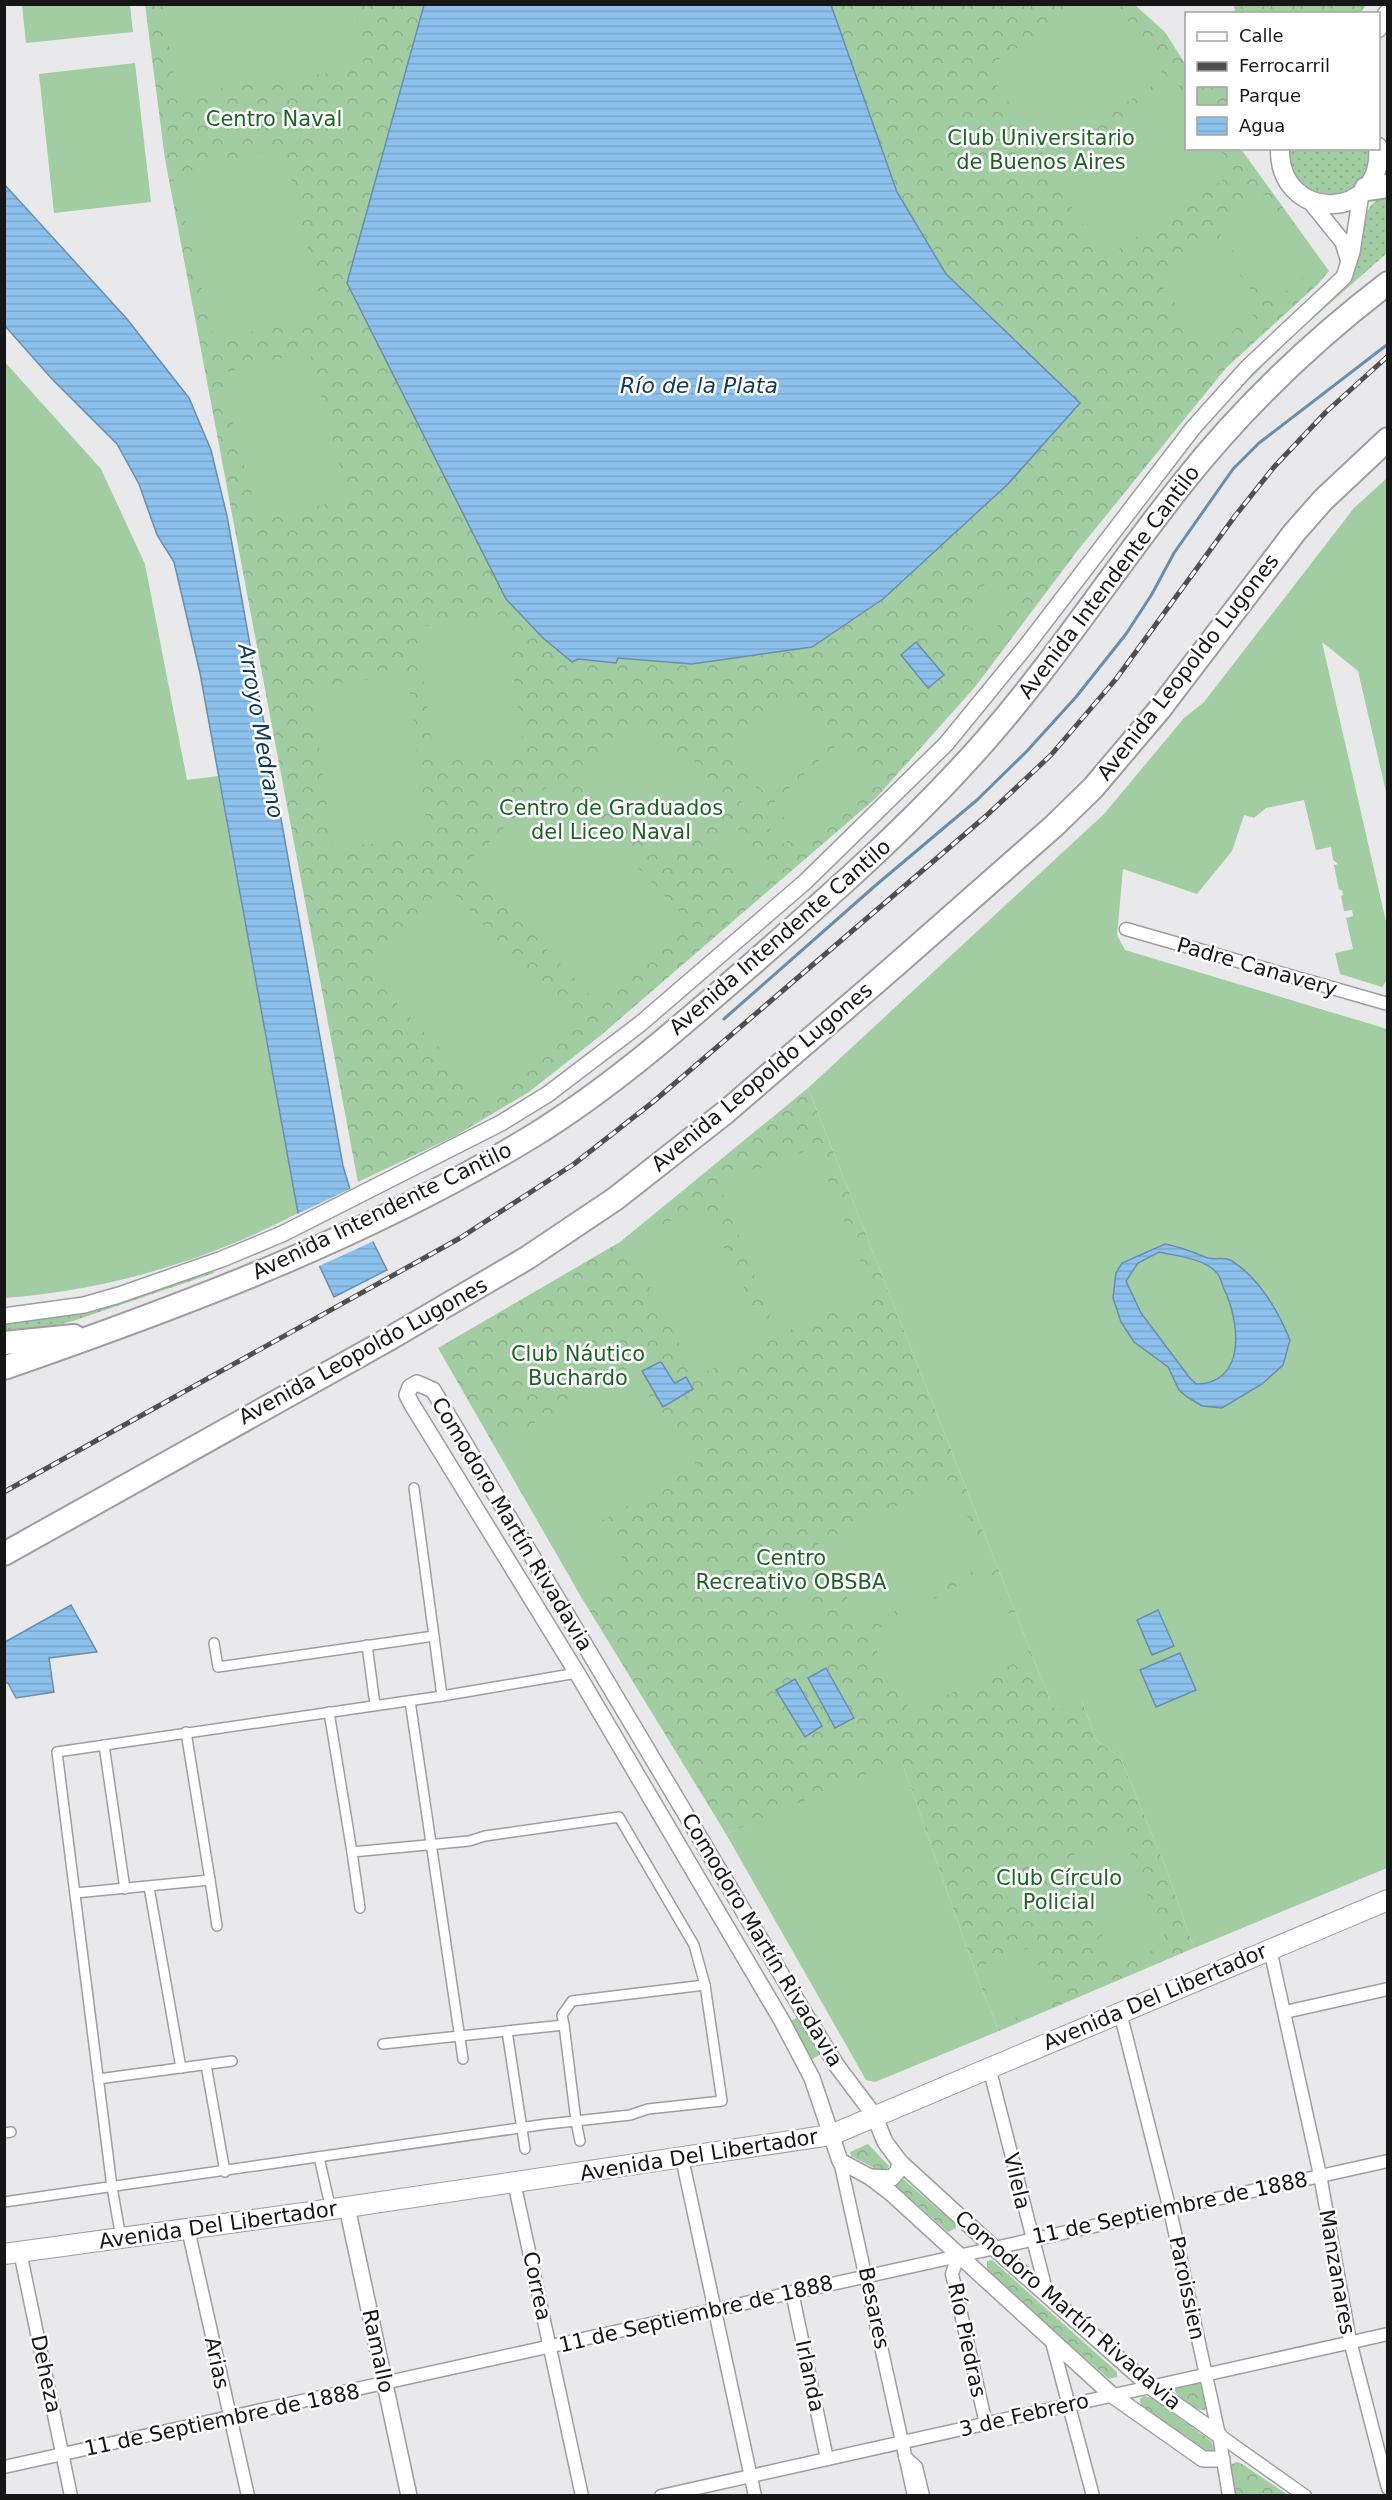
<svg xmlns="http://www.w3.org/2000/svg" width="1392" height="2500" font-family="'DejaVu Sans',sans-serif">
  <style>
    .grass { fill: url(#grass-dots) }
    .park { fill: url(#park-crowns) }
    .pitch { fill: #a2cda2 }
    .water { fill: url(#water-rules); stroke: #698eac; stroke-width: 1.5; fill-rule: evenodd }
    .pier { fill: #e9e9eb }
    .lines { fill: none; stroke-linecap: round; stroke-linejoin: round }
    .stream { stroke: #698eac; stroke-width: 3 }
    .pedestrian-casing { stroke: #9e9ea0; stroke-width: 12 }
    .minor-casing { stroke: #9e9ea0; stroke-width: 15 }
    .tertiary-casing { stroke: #9e9ea0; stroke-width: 18 }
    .secondary-casing { stroke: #9e9ea0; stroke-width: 21 }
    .primary-casing { stroke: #9e9ea0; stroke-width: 22 }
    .motorway-casing { stroke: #9e9ea0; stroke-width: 26 }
    .pedestrian { stroke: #fff; stroke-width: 9 }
    .minor { stroke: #fff; stroke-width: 12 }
    .tertiary { stroke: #fff; stroke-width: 15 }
    .secondary { stroke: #fff; stroke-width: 18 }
    .primary { stroke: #fff; stroke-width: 20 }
    .motorway { stroke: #fff; stroke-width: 22 }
    .rail-casing { stroke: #4f4f4f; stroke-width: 5 }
    .rail { stroke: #fff; stroke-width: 3; stroke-dasharray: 9; stroke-linecap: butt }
    .labels { text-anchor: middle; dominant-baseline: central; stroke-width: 5; stroke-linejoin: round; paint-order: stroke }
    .park-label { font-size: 21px; fill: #1f6227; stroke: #fff }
    .street-label { font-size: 21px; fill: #161616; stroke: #fff }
    .water-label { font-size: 22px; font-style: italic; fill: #113856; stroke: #fff }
  </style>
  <defs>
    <pattern id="grass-dots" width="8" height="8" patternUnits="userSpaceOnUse" patternTransform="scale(1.5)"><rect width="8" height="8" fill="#a2cda2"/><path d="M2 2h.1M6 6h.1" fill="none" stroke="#8baf8b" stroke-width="1.8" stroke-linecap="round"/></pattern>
    <pattern id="park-crowns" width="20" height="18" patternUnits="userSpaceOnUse" patternTransform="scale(1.5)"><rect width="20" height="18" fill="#a2cda2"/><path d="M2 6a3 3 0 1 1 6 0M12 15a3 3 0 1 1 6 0" fill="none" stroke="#8baf8b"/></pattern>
    <pattern id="water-rules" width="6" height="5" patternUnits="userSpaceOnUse" patternTransform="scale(1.5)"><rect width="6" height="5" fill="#8dc1ed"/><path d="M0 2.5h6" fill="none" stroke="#79a5ca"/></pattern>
  </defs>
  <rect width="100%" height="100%" fill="#e9e9eb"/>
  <!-- grass -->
  <g class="grass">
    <polygon points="1288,149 1370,149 1371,151 1365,179 1342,197 1313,196 1293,179"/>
    <path d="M1387,195v58l-95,84 -54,54 -1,-2 115,-111c15,-33 -1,-70 35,-83z"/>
    <path d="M213,1271l1,2 -141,48 -68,16v-15c72,-5 139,-28 208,-51z"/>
  </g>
  <!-- park -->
  <g class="park">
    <polygon points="145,5 424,5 348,283 506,599 543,638 572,662 578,659 616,663 618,658 692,664 812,647 883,599 1008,484 1080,403 946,274 897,192 831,5 1135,5 1165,32 1186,65 1186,148 1241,149 1329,271 1318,284 1226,368 1078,550 975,687 876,798 600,1036 529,1092 455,1136 358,1182 165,159"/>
    <polygon points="1234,5 1234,4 1366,5 1360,14 1235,13"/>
    <polygon points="808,1088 1050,1700 1082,1701 1096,1740 1120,1757 1166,1868 1194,1948 999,2031 977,1977 902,1762 726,1834 583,1600 438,1348 620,1242"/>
    <polygon points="868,2144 889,2166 884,2173 851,2156 850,2152"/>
    <polygon points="901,2177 956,2225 956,2228 948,2232 895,2185"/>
    <polygon points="992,2260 1117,2372 1117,2377 1109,2379 987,2271 987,2261"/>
    <path d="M1200,2383l7,24 -2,3c-10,1 -29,-12 -31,-22z"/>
    <polygon points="1144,2396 1152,2398 1211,2441 1214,2449 1208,2453 1203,2451 1141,2408 1140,2399"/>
    <polygon points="1237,2462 1242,2464 1288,2495 1235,2495 1230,2465"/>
  </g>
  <!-- pitch -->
  <g class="pitch">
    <polygon points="22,5 130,5 133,32 26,43"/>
    <polygon points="163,5 355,5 364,68 176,95"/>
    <polygon points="1118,5 1165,77 1045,157 986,68 1083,5"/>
    <polygon points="135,63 151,202 54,213 39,74"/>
    <polygon points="1177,83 1186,98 1186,148 1219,149 1235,172 1105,258 1047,169"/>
    <polygon points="283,147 324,314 215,341 173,175"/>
    <polygon points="1265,194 1319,265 1272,302 1218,231"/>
    <polygon points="1209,234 1264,307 1209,349 1154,276"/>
    <polygon points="309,350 348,498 259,522 220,374"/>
    <path d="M4,361l97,108 44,95 42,216 31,-4 80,437c-91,48 -190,77 -293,85z"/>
    <polygon points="1387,478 1387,796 1358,671 1322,642 1387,926 1387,980 1382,987 1340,974 1335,953 1353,949 1346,918 1353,916 1352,910 1344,911 1341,896 1343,895 1342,890 1339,890 1334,865 1338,864 1333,860 1331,847 1316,850 1304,800 1266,808 1254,818 1244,815 1232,851 1197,894 1123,869 1117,935 1125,950 1387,1029 1387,1868 1194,1948 1166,1868 1120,1757 1096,1740 1082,1701 1056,1712 1050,1700 808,1088 1104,814 1184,718 1204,702 1354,508"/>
    <polygon points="986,583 1014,602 988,640 960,620"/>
    <polygon points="505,614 524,751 435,763 416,627"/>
    <polygon points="407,674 428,836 333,849 311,687"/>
    <polygon points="795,694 836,739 770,799 729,754"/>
    <polygon points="645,722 685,767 693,760 733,805 668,864 628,819 622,824 582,779"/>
    <polygon points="841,741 873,777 803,839 772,804"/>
    <polygon points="747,778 767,800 753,813 733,792"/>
    <polygon points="555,779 687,920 598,1004 467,863"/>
    <polygon points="778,813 796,833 784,844 766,824"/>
    <polygon points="734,825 772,867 753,885 714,843"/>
    <polygon points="446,885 574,1022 490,1102 361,965"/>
    <polygon points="815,1147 874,1296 778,1335 719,1185"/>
    <polygon points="703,1205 770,1340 696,1377 628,1243"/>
    <polygon points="549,1329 578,1383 554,1397 523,1344"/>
    <polygon points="632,1366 661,1417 667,1414 697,1466 601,1521 630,1573 583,1600 495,1446"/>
    <polygon points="949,1480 991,1562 864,1627 816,1545"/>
    <polygon points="987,1570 1030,1656 911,1712 868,1635"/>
    <polygon points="801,1585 819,1617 803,1626 785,1594"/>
    <polygon points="901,1759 977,1977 999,2031 875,2082 866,2080 726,1834"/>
    <polygon points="1122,1834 1168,1944 1115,1967 1069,1857"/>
    <polygon points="1031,1947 1053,2003 999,2024 977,1968"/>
    <polygon points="801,2015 821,2054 809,2061 789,2022"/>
  </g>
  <!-- water -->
  <g class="water">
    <polygon points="424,5 831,5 897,192 946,274 1080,403 1008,484 883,599 812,647 692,664 618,658 616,663 578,659 572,662 543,638 506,599 347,283"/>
    <polygon points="4,184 127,319 189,398 211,450 227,516 343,1166 355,1206 387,1270 334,1297 304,1233 298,1213 200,673 174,562 157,535 139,484 117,444 52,379 5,326"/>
    <polygon points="916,642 944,675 928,688 901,655"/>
    <path d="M1165,1244c15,3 26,7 40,13 8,4 18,-1 27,4 28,18 46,50 58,79l-7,25 -21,19 -40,24 -20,-2 -15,-9 -8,-7 -11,-23 -34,-25 -13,-20 -8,-24 3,-25 6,-10zM1159,1252c17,4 44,6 57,20 4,3 6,12 8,17 16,33 23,94 -28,95l-7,-7 -48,-64 -15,-32 12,-18z"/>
    <polygon points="660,1362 662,1363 673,1381 675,1383 686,1377 693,1389 663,1407 642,1371"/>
    <polygon points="71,1605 97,1652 49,1658 54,1692 16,1698 8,1683 5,1683 5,1642"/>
    <polygon points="1158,1610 1174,1646 1152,1655 1137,1620"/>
    <polygon points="1180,1653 1196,1690 1156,1707 1140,1670"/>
    <polygon points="826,1668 854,1718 835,1728 808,1678"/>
    <polygon points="795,1679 822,1726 805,1737 776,1690"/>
  </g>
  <!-- pier -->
  <polygon class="pier" points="352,1188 358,1205 376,1240 317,1267 301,1234 295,1215"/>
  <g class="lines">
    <!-- stream -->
    <polyline class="stream" points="724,1019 876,885 977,800 1027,751 1076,697 1126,634 1152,594 1174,553 1233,469 1259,443 1388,344"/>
    <defs>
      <g id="pedestrian">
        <polyline points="414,1488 442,1696"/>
        <polyline points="214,1643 218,1667 434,1636"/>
        <polyline points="367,1645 375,1705"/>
        <polyline points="410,1701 463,2059"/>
        <polyline points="329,1712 352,1852"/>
        <polyline points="186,1732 210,1880"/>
        <polyline points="104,1745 125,1889"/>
        <polyline points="149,1887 181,2068"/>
        <polyline points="75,1893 210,1880 217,1926"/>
        <polyline points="360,1908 352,1852 469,1841 485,1836 619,1817 694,1945 705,1985 722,2101 648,2109 630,2115 576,2121 564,2025 383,2044"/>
        <polyline points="564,2025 562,2015 572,2001 705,1985"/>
        <polyline points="507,2031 525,2149"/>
        <polyline points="206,2065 225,2172"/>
        <polyline points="98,2079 232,2061"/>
        <polyline points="4,2133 11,2132"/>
        <polyline points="319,2157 331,2210"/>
        <polyline points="4,2202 547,2124 576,2121 580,2141"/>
        <polyline points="121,2238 112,2187 57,1752 442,1696 577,1673"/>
      </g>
      <g id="minor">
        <polyline points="1126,929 1388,1004"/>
        <polyline points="1270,1949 1320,2175 1350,2341 1388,2488"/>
        <polyline points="1120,2012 1170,2210 1219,2435 1229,2496"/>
        <polyline points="1285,2012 1388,1989"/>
        <polyline points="989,2067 1047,2294"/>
        <polyline points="682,2158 755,2496"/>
        <polyline points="840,2161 914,2496"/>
        <polyline points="514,2182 582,2496"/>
        <polyline points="188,2229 248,2496"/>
        <polyline points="20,2252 71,2496"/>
        <polyline points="958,2256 952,2274 986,2424"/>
        <polyline points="792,2292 827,2459"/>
        <polyline points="1052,2342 1093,2496"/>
        <polyline points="1219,2435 1305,2496"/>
        <polyline points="905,2457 916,2467 923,2496"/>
        <polyline points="4,2467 1388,2161"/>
        <polyline points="661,2496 1388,2334"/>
      </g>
      <g id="tertiary">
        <polyline points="1309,200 1343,242 1348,259"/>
        <polyline points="4,1316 84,1305 119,1295 222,1259 282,1234 501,1123 548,1094 640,1024 805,882 946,744 1027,645 1193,428 1248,367 1344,277 1352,252 1361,194"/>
        <polyline points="870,2177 892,2178 898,2171 900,2162"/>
        <polyline points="347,2207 409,2496"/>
        <polyline points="1219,2435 1151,2387 993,2247 900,2162 885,2142 874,2115 837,2066 803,2011 433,1390 417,1383 410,1387 407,1395 411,1403 577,1673 782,2021 812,2078 840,2161 870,2177 891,2193 1112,2395 1203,2459 1222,2459"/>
      </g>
      <g id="secondary">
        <polyline points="1378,28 1388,13"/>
        <path d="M1280,148c-2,76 105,74 98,-1"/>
      </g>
      <polyline id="primary" points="4,2254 347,2207 831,2135 1388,1900"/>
      <g id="motorway">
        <polyline points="1366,189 1388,186"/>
        <polyline points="4,1343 74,1336"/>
        <path d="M4,1368c181,-63 363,-131 527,-231 80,-49 150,-111 220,-172 81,-71 162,-142 234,-224 71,-81 130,-173 197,-257 60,-76 129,-142 206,-201"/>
        <polyline points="4,1554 389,1339 527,1258 615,1199 727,1111 896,965 1054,826 1093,788 1159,710 1294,533 1323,500 1388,439"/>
      </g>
    </defs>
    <!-- pedestrian casing -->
    <use href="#pedestrian" class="pedestrian-casing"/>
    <!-- minor casing -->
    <use href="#minor" class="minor-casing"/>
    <!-- tertiary casing -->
    <use href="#tertiary" class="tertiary-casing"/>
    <!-- secondary casing -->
    <use href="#secondary" class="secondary-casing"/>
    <!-- primary casing -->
    <use href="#primary" class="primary-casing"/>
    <!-- motorway casing -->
    <use href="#motorway" class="motorway-casing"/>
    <!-- pedestrian -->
    <use href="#pedestrian" class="pedestrian"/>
    <!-- minor -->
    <use href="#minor" class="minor"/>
    <!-- tertiary -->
    <use href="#tertiary" class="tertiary"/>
    <!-- secondary -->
    <use href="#secondary" class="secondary"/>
    <!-- primary -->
    <use href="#primary" class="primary"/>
    <!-- motorway -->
    <use href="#motorway" class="motorway"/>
    <defs>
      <polyline id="rail" points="4,1492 460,1238 574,1164 653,1102 986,816 1051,755 1116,679 1235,516 1274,467 1326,412 1388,356"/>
    </defs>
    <!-- rail casing -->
    <use href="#rail" class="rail-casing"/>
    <!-- rail -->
    <use href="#rail" class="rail"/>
  </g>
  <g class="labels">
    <!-- park labels -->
    <g class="park-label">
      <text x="274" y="119">Centro Naval</text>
      <text x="1041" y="138">Club Universitario<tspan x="1041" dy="24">de Buenos Aires</tspan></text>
      <text x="611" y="808">Centro de Graduados<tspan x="611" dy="24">del Liceo Naval</tspan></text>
      <text x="578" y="1354">Club Náutico<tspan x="578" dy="24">Buchardo</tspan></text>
      <text x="791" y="1558">Centro<tspan x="791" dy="24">Recreativo OBSBA</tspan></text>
      <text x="1059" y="1878">Club Círculo<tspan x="1059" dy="24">Policial</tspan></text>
    </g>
    <!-- street labels -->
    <g class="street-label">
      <text transform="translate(1109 582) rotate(-53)">Avenida Intendente Cantilo</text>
      <text transform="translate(1188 667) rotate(-52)">Avenida Leopoldo Lugones</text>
      <text transform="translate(780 937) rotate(-41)">Avenida Intendente Cantilo</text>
      <text transform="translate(1257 967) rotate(16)">Padre Canavery</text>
      <text transform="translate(762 1077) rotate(-40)">Avenida Leopoldo Lugones</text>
      <text transform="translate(382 1211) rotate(-26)">Avenida Intendente Cantilo</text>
      <text transform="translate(363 1351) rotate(-29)">Avenida Leopoldo Lugones</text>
      <text transform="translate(512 1524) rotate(59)">Comodoro Martín Rivadavia</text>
      <text transform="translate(762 1940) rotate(59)">Comodoro Martín Rivadavia</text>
      <text transform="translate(1155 1997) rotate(-23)">Avenida Del Libertador</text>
      <text transform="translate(699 2155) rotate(-9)">Avenida Del Libertador</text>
      <text transform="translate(1017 2181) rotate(77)">Vilela</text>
      <text transform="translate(1170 2208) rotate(-12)">11 de Septiembre de 1888</text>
      <text transform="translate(218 2225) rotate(-8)">Avenida Del Libertador</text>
      <text transform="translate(1337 2272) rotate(80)">Manzanares</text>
      <text transform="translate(537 2286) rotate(78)">Correa</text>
      <text transform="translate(1187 2288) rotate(78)">Paroissien</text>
      <text transform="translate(874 2308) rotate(78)">Besares</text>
      <text transform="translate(1068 2310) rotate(41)">Comodoro Martín Rivadavia</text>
      <text transform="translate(696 2314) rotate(-13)">11 de Septiembre de 1888</text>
      <text transform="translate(967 2340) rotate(78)">Río Piedras</text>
      <text transform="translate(378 2351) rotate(78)">Ramallo</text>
      <text transform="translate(217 2363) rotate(78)">Arias</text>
      <text transform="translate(46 2374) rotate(78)">Deheza</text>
      <text transform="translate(810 2376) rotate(78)">Irlanda</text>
      <text transform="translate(1024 2415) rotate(-13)">3 de Febrero</text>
      <text transform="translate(222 2420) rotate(-12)">11 de Septiembre de 1888</text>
    </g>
    <!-- water labels -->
    <g class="water-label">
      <text x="699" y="385">Río de la Plata</text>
      <text transform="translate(261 731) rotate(80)">Arroyo Medrano</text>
    </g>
  </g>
  <!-- border -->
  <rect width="1392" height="2500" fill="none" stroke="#161616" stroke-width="12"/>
  <!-- legend -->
  <rect x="1185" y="12" width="195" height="138" fill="#ffffff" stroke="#a2a2a2" stroke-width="1.5"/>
  <rect x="1197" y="32" width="30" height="9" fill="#ffffff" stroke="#a2a2a2" stroke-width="1.5"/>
  <text x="1239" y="42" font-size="18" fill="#161616">Calle</text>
  <rect x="1197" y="62" width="30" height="9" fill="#4f4f4f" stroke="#a2a2a2" stroke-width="1.5"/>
  <text x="1239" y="72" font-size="18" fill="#161616">Ferrocarril</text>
  <rect x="1197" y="87" width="30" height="18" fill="url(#park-crowns)" stroke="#a2a2a2" stroke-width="1.5"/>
  <text x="1239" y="102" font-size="18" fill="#161616">Parque</text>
  <rect x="1197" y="117" width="30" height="18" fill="url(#water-rules)" stroke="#a2a2a2" stroke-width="1.5"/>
  <text x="1239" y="132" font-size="18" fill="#161616">Agua</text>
</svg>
